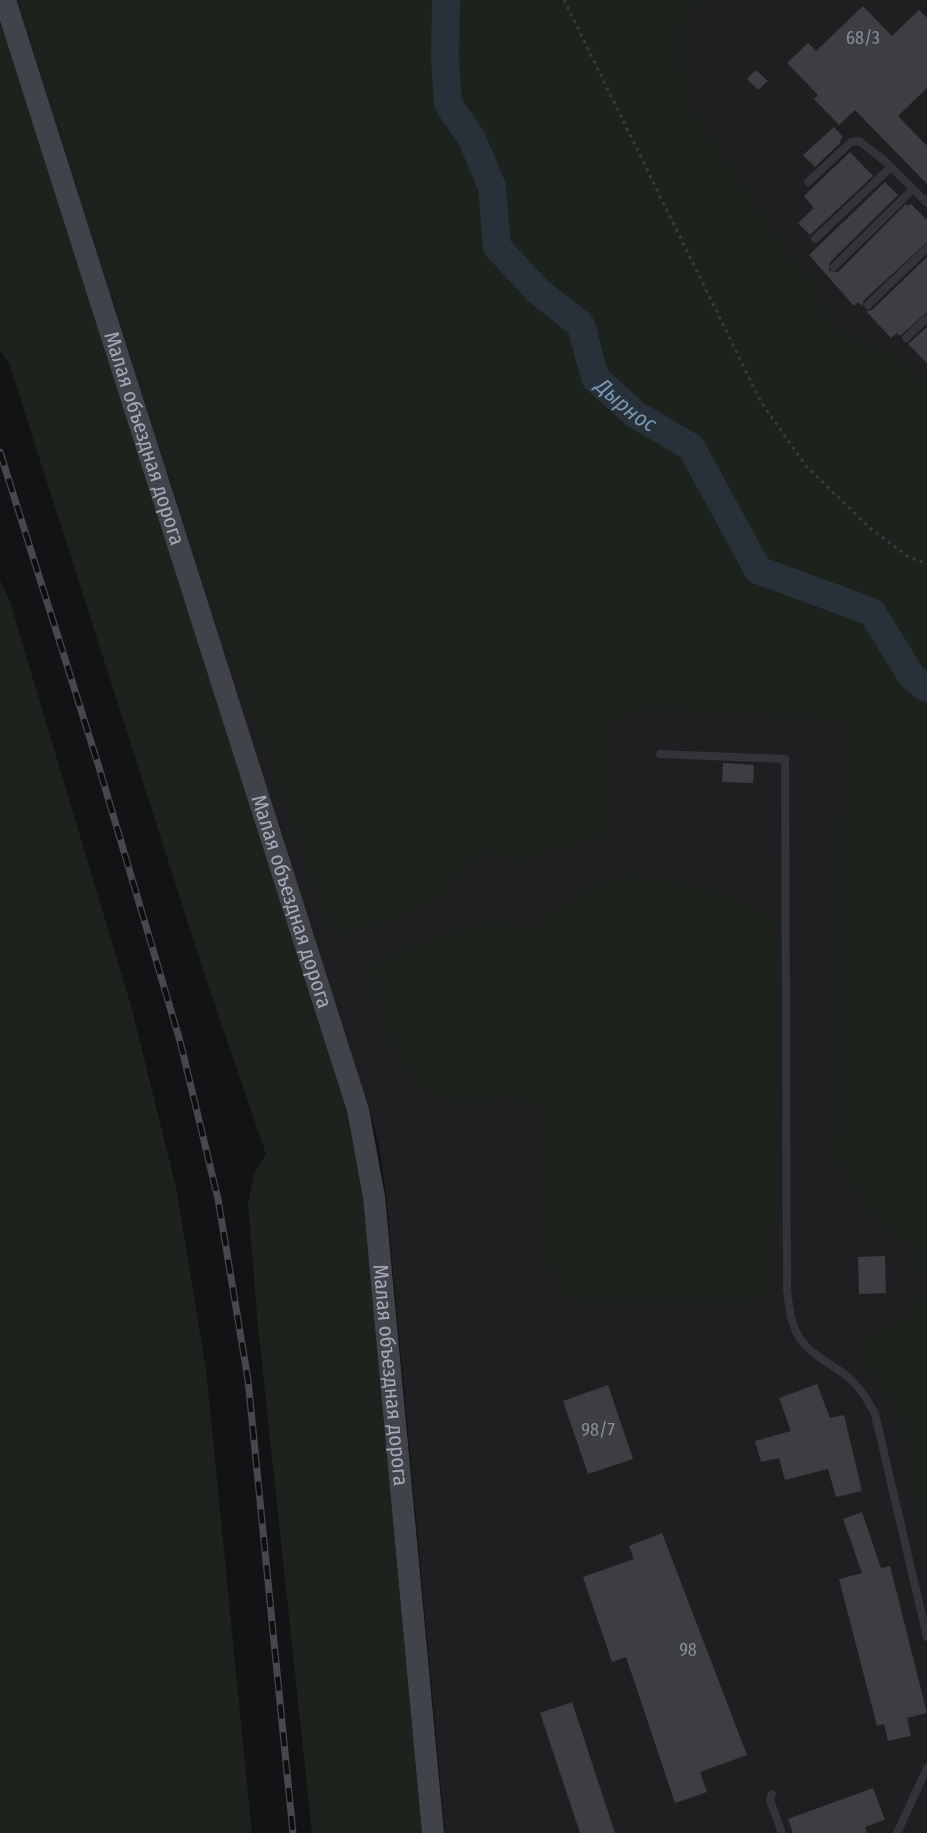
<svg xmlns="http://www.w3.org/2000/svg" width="927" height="1833" font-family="'Fira Sans Condensed',sans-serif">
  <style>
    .built { fill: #1f1f22 }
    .green { fill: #1b231c }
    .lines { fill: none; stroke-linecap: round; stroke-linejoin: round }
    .river { stroke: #283139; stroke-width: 28 }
    .building { fill: #3c3e42 }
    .path { stroke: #393b41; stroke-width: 3; stroke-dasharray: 3 4.5; stroke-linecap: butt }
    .lane { stroke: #33343a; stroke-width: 8 }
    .secondary { stroke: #41434a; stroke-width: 22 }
    .rail-casing { stroke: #46484f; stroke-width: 7 }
    .rail { stroke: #0e0e10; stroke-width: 4.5; stroke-dasharray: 14; stroke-linecap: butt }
    .labels { text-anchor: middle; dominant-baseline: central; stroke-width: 6; stroke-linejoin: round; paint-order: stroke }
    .number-label { font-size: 18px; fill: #898e99 }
    .street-label { font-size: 21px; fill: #a3a9b6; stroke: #0e0e10 }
    .water-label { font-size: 22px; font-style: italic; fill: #7797b4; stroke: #0e0e10 }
  </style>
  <rect width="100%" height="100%" fill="#131315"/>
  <!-- built -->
  <polygon class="built" points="17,0 927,0 927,1833 445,1833 386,1195 379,1146 369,1107"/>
  <!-- green -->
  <g class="green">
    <path d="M20,0h677l-13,23v48l8,37 124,181 8,22 15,21 52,22 22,17 14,17v1162l-27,-133 -38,-59 6,-22 46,-24 9,-25 -3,-32 -51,-44 -34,-51 8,-440 -195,-12 -21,4 -15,13 -3,108 -32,13 -41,8 -21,11c-9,-6 -17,-15 -29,-12 -20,4 -25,29 -41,41 -26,21 -66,29 -97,40l-12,-3 -10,-9 -111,-311z"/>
    <polygon points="0,10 347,1113 363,1198 422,1833 312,1833 258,1326 248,1203 255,1172 266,1154 204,973 9,363 0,351"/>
    <polygon points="0,580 10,602 131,1006 176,1187 206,1370 252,1833 0,1833"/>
    <path d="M629,874c49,6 95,20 141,39l4,4 3,302 -12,22 4,50 -6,9 -189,2 -10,-5 -2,-15 -16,-22 -7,-19 6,-120 -3,-13c-20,-13 -35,-9 -58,-8 -14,1 -27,3 -41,-1 -48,-13 -61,-91 -74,-132 33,-18 100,-45 138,-44 13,1 22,6 36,4l2,-14c30,-10 51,-35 84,-39z"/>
  </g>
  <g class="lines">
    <!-- river -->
    <path class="river" id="s1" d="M446,0l-1,58 3,46 24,35 20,48 5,60 41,44 43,34 14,53 40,36 56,33 67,123 114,42 40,65 15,11"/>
  </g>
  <!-- building -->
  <g class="building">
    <polygon points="863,6 892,36 919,10 927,18 927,88 898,116 927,146 927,184 855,110 839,125 814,99 818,95 787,63 808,43 816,51"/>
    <polygon points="756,70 768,81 758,90 747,79"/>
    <polygon points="834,127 843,137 840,140 841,142 815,167 803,155"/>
    <polygon points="850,152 873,176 810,235 798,223 814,208 804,196"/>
    <polygon points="885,182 898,195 830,262 829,271 838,272 906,204 908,206 911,204 927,220 927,242 864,300 862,306 858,302 854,306 809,255"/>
    <polygon points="927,257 927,312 900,336 897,333 891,338 866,311 872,310"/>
    <polygon points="927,327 927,363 908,344"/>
    <polygon points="723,763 754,765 753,783 722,782"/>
    <polygon points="885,1256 886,1293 859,1294 858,1257"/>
    <polygon points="817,1384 830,1418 844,1415 862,1491 836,1497 828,1469 785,1480 779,1458 761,1462 755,1441 791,1431 779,1398"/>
    <polygon points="608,1385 633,1459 588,1474 563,1401"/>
    <polygon points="862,1512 881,1568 890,1566 927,1713 907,1718 911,1736 888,1741 884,1724 877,1726 839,1579 862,1573 843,1519"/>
    <polygon points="662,1533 747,1755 700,1772 707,1792 675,1803 626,1657 612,1662 583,1577 634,1559 629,1546"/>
    <polygon points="572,1702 615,1833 580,1833 540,1713"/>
    <polygon points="873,1788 885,1820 865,1827 867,1833 793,1833 788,1819"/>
  </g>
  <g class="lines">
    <!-- path -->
    <polyline class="path" points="564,0 761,402 806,466 871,529 909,557 927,564"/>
    <!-- lane -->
    <g class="lane">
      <polyline points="808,182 851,142 859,141 885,161 927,203"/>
      <polyline points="815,239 891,167"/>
      <polyline points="834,267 913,189"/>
      <polyline points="868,305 927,248"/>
      <polyline points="906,338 927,318"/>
      <path d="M660,754l125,5 2,530c2,16 3,32 11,46 10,19 33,28 50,42 12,10 20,23 27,37l52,223"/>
      <polyline points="772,1794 770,1800 782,1833"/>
      <polyline points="897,1833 927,1768"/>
    </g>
    <!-- secondary -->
    <path class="secondary" id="s2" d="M5,0l353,1110 16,87 59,636"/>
    <defs>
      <polyline id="rail" points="0,452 98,764 180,1041 218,1199 248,1380 293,1833"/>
    </defs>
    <!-- rail casing -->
    <use href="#rail" class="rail-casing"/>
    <!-- rail -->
    <use href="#rail" class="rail"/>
  </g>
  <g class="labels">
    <!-- number labels -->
    <g class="number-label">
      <text x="863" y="38">68/3</text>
      <text x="598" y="1430">98/7</text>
      <text x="688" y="1650">98</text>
    </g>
    <!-- street labels -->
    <g class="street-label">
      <text stroke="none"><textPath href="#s2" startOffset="460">Малая объездная дорога</textPath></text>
      <text stroke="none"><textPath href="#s2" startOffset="946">Малая объездная дорога</textPath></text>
      <text stroke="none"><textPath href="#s2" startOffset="1432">Малая объездная дорога</textPath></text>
    </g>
    <!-- water labels -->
    <g class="water-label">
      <text stroke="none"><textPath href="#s1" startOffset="470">Дырнос</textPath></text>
    </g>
  </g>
</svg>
